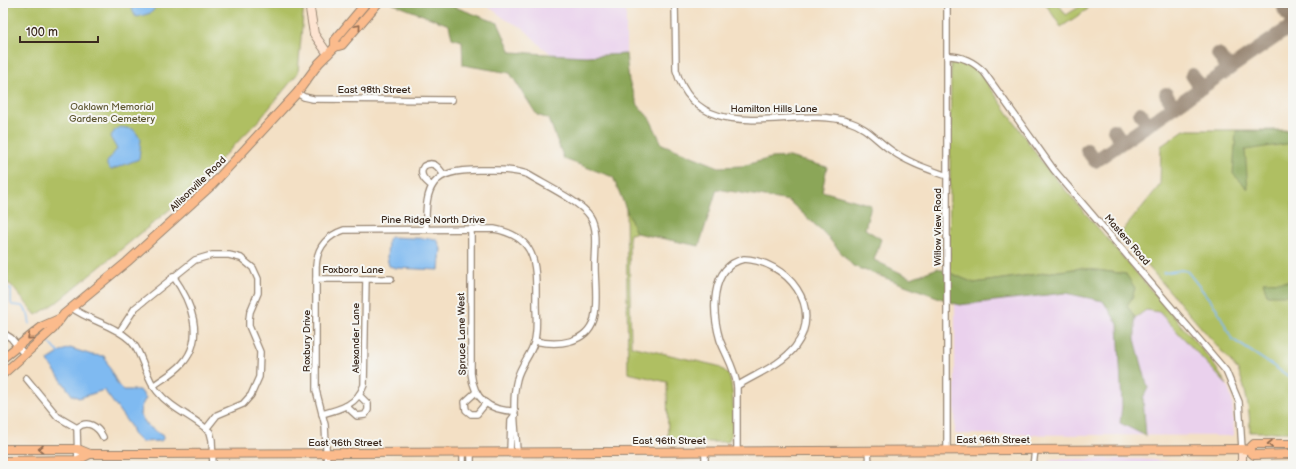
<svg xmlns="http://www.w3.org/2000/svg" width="1296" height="469" font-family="'Balsamiq Sans',sans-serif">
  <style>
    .built { fill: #ead1ed }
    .green { fill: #afbf62; stroke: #757440 }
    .forest { fill: #8ba658; stroke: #63683b }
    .water { fill: #7fbaf1; stroke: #5d7288 }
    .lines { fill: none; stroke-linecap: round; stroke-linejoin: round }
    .stream { stroke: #7fbaf1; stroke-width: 1.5 }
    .taxiway { stroke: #978572; stroke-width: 14 }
    .street-casing { stroke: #978572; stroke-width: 8 }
    .secondary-casing { stroke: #978572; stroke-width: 10 }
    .primary-casing { stroke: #978572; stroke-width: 10 }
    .street { stroke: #fff; stroke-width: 5.5 }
    .secondary { stroke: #fde4d1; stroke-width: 8 }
    .primary { stroke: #fbbb8c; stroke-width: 8 }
    .oneway { stroke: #916b50 }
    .labels { text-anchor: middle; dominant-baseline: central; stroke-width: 4; stroke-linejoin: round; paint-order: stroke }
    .street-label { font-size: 10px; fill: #3b2a1e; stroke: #f6f6f2 }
    .park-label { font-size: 10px; fill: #5e5732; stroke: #f6f6f2 }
  </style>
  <rect width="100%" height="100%" fill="#f6f6f2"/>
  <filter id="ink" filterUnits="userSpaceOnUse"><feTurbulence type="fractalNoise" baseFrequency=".025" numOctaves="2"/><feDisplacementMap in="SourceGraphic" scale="8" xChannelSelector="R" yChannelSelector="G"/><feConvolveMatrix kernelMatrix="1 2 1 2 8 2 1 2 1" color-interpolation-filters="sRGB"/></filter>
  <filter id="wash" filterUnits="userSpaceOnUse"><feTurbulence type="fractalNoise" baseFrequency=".012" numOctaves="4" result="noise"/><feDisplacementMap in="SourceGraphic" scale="16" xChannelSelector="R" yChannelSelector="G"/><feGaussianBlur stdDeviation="0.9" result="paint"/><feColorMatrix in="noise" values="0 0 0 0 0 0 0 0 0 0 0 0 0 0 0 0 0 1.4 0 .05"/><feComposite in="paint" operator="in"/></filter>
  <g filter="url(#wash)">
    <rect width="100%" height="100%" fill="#f3e0c5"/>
    <!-- built -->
    <g class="built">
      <polygon points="484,3 626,3 626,54 586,56 553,55 541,46 523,28 505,19"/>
      <polygon points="1065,293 1103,301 1118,324 1122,406 1120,423 1146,435 1143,398 1148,388 1135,339 1135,318 1146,310 1159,312 1227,385 1232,400 1234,434 1231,436 955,434 955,304 959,305"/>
      <polygon points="1053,459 1141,459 1181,462 1229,462 1229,466 1046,466 1046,464"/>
    </g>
    <!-- green -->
    <g class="green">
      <polygon points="3,3 304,3 298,73 261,118 180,201 56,303 36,315 10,284 3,283"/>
      <polygon points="1045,3 1058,3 1066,15 1084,4 1088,9 1061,27"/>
      <polygon points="961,60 972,65 981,74 1044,165 1211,360 1227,385 1159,312 1146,310 1135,318 1127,305 1132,298 1126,274 1081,268 974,283 949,273 951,61"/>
      <path d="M1184,130h109v302h-43c0,-22 -4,-42 -12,-62l-118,-136 40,-49 1,-39z"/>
      <path d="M626,207l10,26 -6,1 -1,6 2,106 87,20c3,3 8,5 10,8 6,12 8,58 0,68h-60l-1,-60 -39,-9z"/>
    </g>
    <!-- forest -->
    <g class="forest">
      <polygon points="391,3 444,3 498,23 511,52 586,56 626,54 629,81 638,105 650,119 662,144 719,167 742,166 771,158 789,157 827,167 822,191 871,205 865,229 881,239 874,260 911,278 938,268 974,283 1081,268 1126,274 1135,288 1132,298 1127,305 1135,318 1135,339 1148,388 1143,398 1146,436 1120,423 1122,406 1118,324 1103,301 1065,293 959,305 853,266 823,232 789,201 717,189 699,246 636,233 613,177 564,159 549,119 537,115 510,73 463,65 462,41 452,38 449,25"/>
      <polygon points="1236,131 1293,131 1293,143 1245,150 1248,189 1233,174"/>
      <polygon points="1293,281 1293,295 1267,295 1263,282"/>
    </g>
    <!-- water -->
    <g class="water">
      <polygon points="129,3 153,3 155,8 151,13 137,17 135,16"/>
      <polygon points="120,127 133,129 141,139 139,159 111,170 107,166 107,162 117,149 110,137 116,129"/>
      <polygon points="391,237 437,239 441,249 439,270 396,268 389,266 387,258 388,239"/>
      <polygon points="70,348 92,355 104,356 118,385 123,390 140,390 146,398 141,407 140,415 148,426 163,436 163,439 161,441 141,442 133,434 131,427 104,390 79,398 72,395 49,363 48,360 64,350"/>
    </g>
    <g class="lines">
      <!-- stream -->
      <g class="stream">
        <polyline points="1163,273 1181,270 1187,271 1217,309 1232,339 1293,379"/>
        <polyline points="3,286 11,289 11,303 12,305 23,306 28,314 30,324"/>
        <polyline points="49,342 60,354"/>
        <polyline points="170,465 170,466"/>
      </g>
      <!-- taxiway -->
      <g class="taxiway">
        <polyline points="1284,9 1293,22"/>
        <polyline points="1218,54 1229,69"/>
        <polyline points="1192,75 1201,88"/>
        <polyline points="1166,94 1174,107"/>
        <polyline points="1140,113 1148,125"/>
        <polyline points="1114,130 1122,142"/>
        <polyline points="1087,150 1095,161 1293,25"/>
      </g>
    </g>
  </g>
  <g filter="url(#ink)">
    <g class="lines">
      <defs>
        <g id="street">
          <path d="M675,3l1,67c24,82 116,33 174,52 17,5 27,19 42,29 17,12 36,18 55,25"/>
          <path d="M948,56c15,0 26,6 36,16l70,98 172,201 13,31 3,47"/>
          <polyline points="297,93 304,97 313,99 452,100"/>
          <path d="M432,186c-7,-5 -14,-12 -8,-20 10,-6 15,2 20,9"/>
          <path d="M426,229c-1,-45 6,-59 53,-59 13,0 27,-1 40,2l8,2c16,10 54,28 63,42 9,14 5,36 5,51 0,16 3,36 -1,52 -8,25 -37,27 -59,22"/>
          <path d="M471,229v144c3,27 18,38 44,38"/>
          <path d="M744,259c43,2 81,48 51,88 -14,18 -39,27 -58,39 -2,-18 -11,-30 -17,-46 -8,-27 -11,-73 24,-81z"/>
          <polyline points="316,279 391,279"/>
          <path d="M72,308c18,13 42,17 58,32 12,11 15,37 27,51 14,18 37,26 53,41l2,8 1,26"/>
          <polyline points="120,331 135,308 195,260 212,255 229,255 241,258 253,268 258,279 258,293 250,312 249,319 249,326 260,352 259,377 251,395 243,404 217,415 206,429"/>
          <polyline points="3,333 11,338 24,354"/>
          <path d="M26,378l32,39 19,11c11,-9 21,-1 26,9"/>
          <path d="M153,386c9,-7 21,-13 29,-22 24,-26 9,-63 -9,-88"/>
          <polyline points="737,386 737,451"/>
          <polyline points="476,392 465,402 466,410 471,414 477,414 486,403"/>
          <polyline points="346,406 357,416 365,415 368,410 368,404 359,395"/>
          <path d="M322,414c19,-5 35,-9 42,-29l2,-106"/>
          <polyline points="77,428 78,466"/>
          <polyline points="868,450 869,466"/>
          <polyline points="947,450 947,3"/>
          <polyline points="705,451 705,466"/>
          <polyline points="463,452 463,466"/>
          <polyline points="471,452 471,466"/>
          <polyline points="510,452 511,420 515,415"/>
          <path d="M327,466l-2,-41 -9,-35v-124c1,-18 10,-30 28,-36l150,-1c45,8 42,38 42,75 0,12 2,27 -2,39 -4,13 -14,23 -17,36 -6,23 -1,49 0,73"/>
          <polyline points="1033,466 1035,450"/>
        </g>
        <g id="secondary">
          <polyline points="309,3 314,34 328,54"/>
          <polyline points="1242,449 1242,466"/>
        </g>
        <g id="primary">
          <polyline points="335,47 335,40 366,3"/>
          <polyline points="3,358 43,326 59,319"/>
          <polyline points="3,374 53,329 64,314 127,262 212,185 297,93 319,63 335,47 342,45 378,3"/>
          <polyline points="3,449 78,449 90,454 152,454 1242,449 1248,450 1254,455 1293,454"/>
          <polyline points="1248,450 1254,444 1293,444"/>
          <polyline points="3,461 78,460 90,454"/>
        </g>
      </defs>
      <!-- street casing -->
      <use href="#street" class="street-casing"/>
      <!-- secondary casing -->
      <use href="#secondary" class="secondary-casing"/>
      <!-- primary casing -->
      <use href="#primary" class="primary-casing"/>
      <!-- street -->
      <use href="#street" class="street"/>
      <!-- secondary -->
      <use href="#secondary" class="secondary"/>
      <!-- primary -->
      <use href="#primary" class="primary"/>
    </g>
    <!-- one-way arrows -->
    <defs><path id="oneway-chevron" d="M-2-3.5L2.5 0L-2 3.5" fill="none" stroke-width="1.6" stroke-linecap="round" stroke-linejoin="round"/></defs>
    <g class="oneway">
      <use href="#oneway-chevron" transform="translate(358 27) rotate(-49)"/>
      <use href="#oneway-chevron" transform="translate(30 337) rotate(140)"/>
      <use href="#oneway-chevron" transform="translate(1270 444) rotate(180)"/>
      <use href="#oneway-chevron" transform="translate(41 449) rotate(180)"/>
    </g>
  </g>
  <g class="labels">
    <!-- street labels -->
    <g class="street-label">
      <text x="374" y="90">East 98th Street</text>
      <text x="774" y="109">Hamilton Hills Lane</text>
      <text transform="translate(198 184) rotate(-44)">Allisonville Road</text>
      <text x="433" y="220">Pine Ridge North Drive</text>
      <text transform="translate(938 227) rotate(-90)">Willow View Road</text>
      <text transform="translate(1127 240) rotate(49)">Masters Road</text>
      <text x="353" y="270">Foxboro Lane</text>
      <text transform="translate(462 334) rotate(-91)">Spruce Lane West</text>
      <text transform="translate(356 338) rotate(-90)">Alexander Lane</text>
      <text transform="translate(307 341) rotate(-90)">Roxbury Drive</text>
      <text x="993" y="440">East 96th Street</text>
      <text x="669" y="441">East 96th Street</text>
      <text x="345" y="443">East 96th Street</text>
    </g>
    <!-- park labels -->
    <g class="park-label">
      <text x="112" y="107">Oaklawn Memorial<tspan x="112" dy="12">Gardens Cemetery</tspan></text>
    </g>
  </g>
  <!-- margin -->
  <rect width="1296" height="469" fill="none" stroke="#f6f6f2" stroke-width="16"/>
  <!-- scale -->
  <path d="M20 36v6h78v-6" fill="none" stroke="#3b2a1e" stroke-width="2"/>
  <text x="26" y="36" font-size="12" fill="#3b2a1e" stroke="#f6f6f2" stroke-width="3" paint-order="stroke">100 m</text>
</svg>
